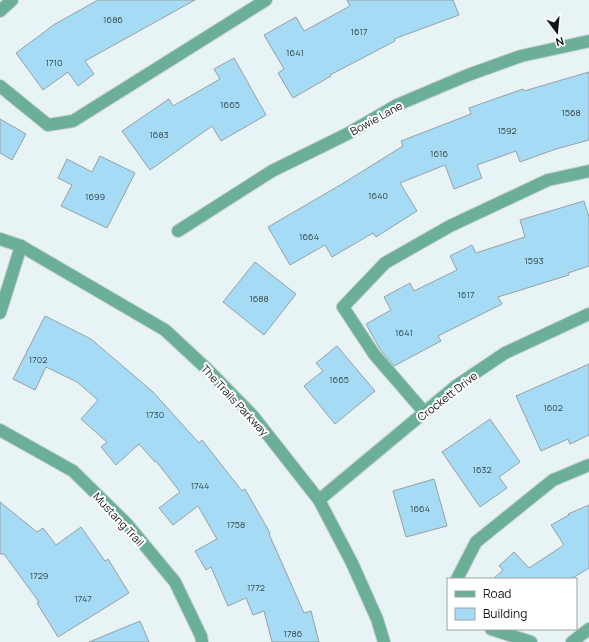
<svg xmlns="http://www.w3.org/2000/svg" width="589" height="642" font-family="Manrope,sans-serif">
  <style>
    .building { fill: #a5dbf4; stroke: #98a1a6 }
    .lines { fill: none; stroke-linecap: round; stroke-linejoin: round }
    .minor-casing { stroke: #c5d0d0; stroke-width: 14 }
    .minor { stroke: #6baf99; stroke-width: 12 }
    .labels { text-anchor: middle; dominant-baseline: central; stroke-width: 4; stroke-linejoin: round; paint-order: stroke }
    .number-label { font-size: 9px; fill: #37474e }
    .street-label { font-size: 11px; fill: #121616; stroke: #fff }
  </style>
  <rect width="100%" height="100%" fill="#e7f3f4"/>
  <!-- building -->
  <g class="building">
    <polygon points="98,0 195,0 85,61 94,74 78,86 68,72 43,90 16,53 55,24"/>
    <polygon points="347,0 453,0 459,15 394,39 395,41 330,75 331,76 293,98 278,73 284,69 264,35 296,17 304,31 350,6"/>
    <polygon points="234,58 266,115 221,141 212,126 150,170 122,131 169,99 173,106 220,79 214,69"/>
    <polygon points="589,72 589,140 556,149 520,162 516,151 477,165 482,178 454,189 445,165 400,183 417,211 376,237 373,233 332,257 325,245 290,265 268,227 342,184 403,146 401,141 471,114 469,108 523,89 524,91"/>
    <polygon points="0,119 26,134 12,160 0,153"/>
    <polygon points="100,156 135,173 107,228 61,206 72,185 58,178 67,159 92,172"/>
    <polygon points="584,201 589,217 589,266 568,273 569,275 498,297 502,304 438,336 441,341 394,366 380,349 366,324 391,310 384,297 410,283 414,291 457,270 450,256 472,245 476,253 525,237 520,220"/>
    <polygon points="255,262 296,294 264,335 223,302"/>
    <polygon points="45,316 91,339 153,392 199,443 202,440 242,491 245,489 270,533 269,534 304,613 311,611 319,642 272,642 264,611 253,615 246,598 228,606 211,567 206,570 195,551 217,539 198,506 173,525 159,508 180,492 156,461 155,462 139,444 116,465 101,447 107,442 81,419 98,400 77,382 46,367 35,390 13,379"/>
    <polygon points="337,346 375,391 335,424 304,386 323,371 316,363"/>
    <polygon points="589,364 589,435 570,444 568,439 541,451 516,396"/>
    <polygon points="490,419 520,462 499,477 507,488 480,507 442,452"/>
    <polygon points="434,479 447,526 406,537 393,491"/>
    <polygon points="0,502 37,532 43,528 56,545 81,527 105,561 108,559 129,593 58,637 37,603 39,602 4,554 0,554"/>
    <polygon points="589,505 589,568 571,579 493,579 503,570 499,566 514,552 529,568 564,545 551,525 569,515 568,514"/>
    <polygon points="140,621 149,642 89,642"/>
  </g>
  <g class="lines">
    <defs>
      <g id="minor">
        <polyline points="0,11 12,0"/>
        <polyline points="0,86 48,125 73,121 266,0"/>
        <polyline points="178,231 272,171 347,134 397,105 468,75 521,56 589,41"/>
        <polyline points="0,239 21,246 165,330 208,370 253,416 319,500 352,563 377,619 384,642"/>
        <polyline points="0,313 21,246"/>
        <polyline points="425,413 374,354 343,307 385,263 450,226 548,180 589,171"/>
        <polyline points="0,430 73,471 127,524 175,582 201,636 202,642"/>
        <polyline points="319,500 456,386 505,353 589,314"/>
        <polyline points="457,579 476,542 553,480 589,465"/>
        <polyline points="491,629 531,642"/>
        <polyline points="572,642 589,629"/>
      </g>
    </defs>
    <!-- minor casing -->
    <use href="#minor" class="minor-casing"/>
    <!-- minor -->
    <use href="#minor" class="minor"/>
  </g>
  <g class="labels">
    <!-- number labels -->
    <g class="number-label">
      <text x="113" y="19">1686</text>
      <text x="359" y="31">1617</text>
      <text x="295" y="52">1641</text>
      <text x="54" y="62">1710</text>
      <text x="230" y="104">1665</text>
      <text x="571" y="112">1568</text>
      <text x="507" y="130">1592</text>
      <text x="159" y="134">1683</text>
      <text x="439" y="153">1616</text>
      <text x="378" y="195">1640</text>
      <text x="95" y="196">1699</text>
      <text x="309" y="236">1664</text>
      <text x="534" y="260">1593</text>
      <text x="466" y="294">1617</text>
      <text x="259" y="298">1688</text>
      <text x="404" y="332">1641</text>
      <text x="38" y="359">1702</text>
      <text x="339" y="379">1665</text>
      <text x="553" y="407">1602</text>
      <text x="155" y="414">1730</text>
      <text x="482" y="469">1632</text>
      <text x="200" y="485">1744</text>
      <text x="420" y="508">1664</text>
      <text x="236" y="524">1758</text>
      <text x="39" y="575">1729</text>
      <text x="256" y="587">1772</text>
      <text x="83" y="598">1747</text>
      <text x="293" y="633">1786</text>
    </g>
    <!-- street labels -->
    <g class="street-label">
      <text transform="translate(376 118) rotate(-29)">Bowie Lane</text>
      <text transform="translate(447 396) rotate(-38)">Crockett Drive</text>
      <text transform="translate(235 400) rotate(47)">The Trails Parkway</text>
      <text transform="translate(119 519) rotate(47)">Mustang Trail</text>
    </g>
  </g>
  <!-- legend -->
  <rect x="447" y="578" width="130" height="52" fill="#ffffff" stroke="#a0a2a2"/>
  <rect x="455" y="591" width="20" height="6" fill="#6baf99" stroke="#a0a2a2"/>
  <text x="483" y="598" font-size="12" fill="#121616">Road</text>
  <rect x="455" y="608" width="20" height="12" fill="#a5dbf4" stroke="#a0a2a2"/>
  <text x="483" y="618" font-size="12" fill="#121616">Building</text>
  <!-- north arrow -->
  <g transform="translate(557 32) rotate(164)" stroke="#ffffff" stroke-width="3" paint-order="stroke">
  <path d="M0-3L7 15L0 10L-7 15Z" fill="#121616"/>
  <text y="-6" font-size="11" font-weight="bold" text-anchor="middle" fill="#121616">N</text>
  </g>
</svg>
